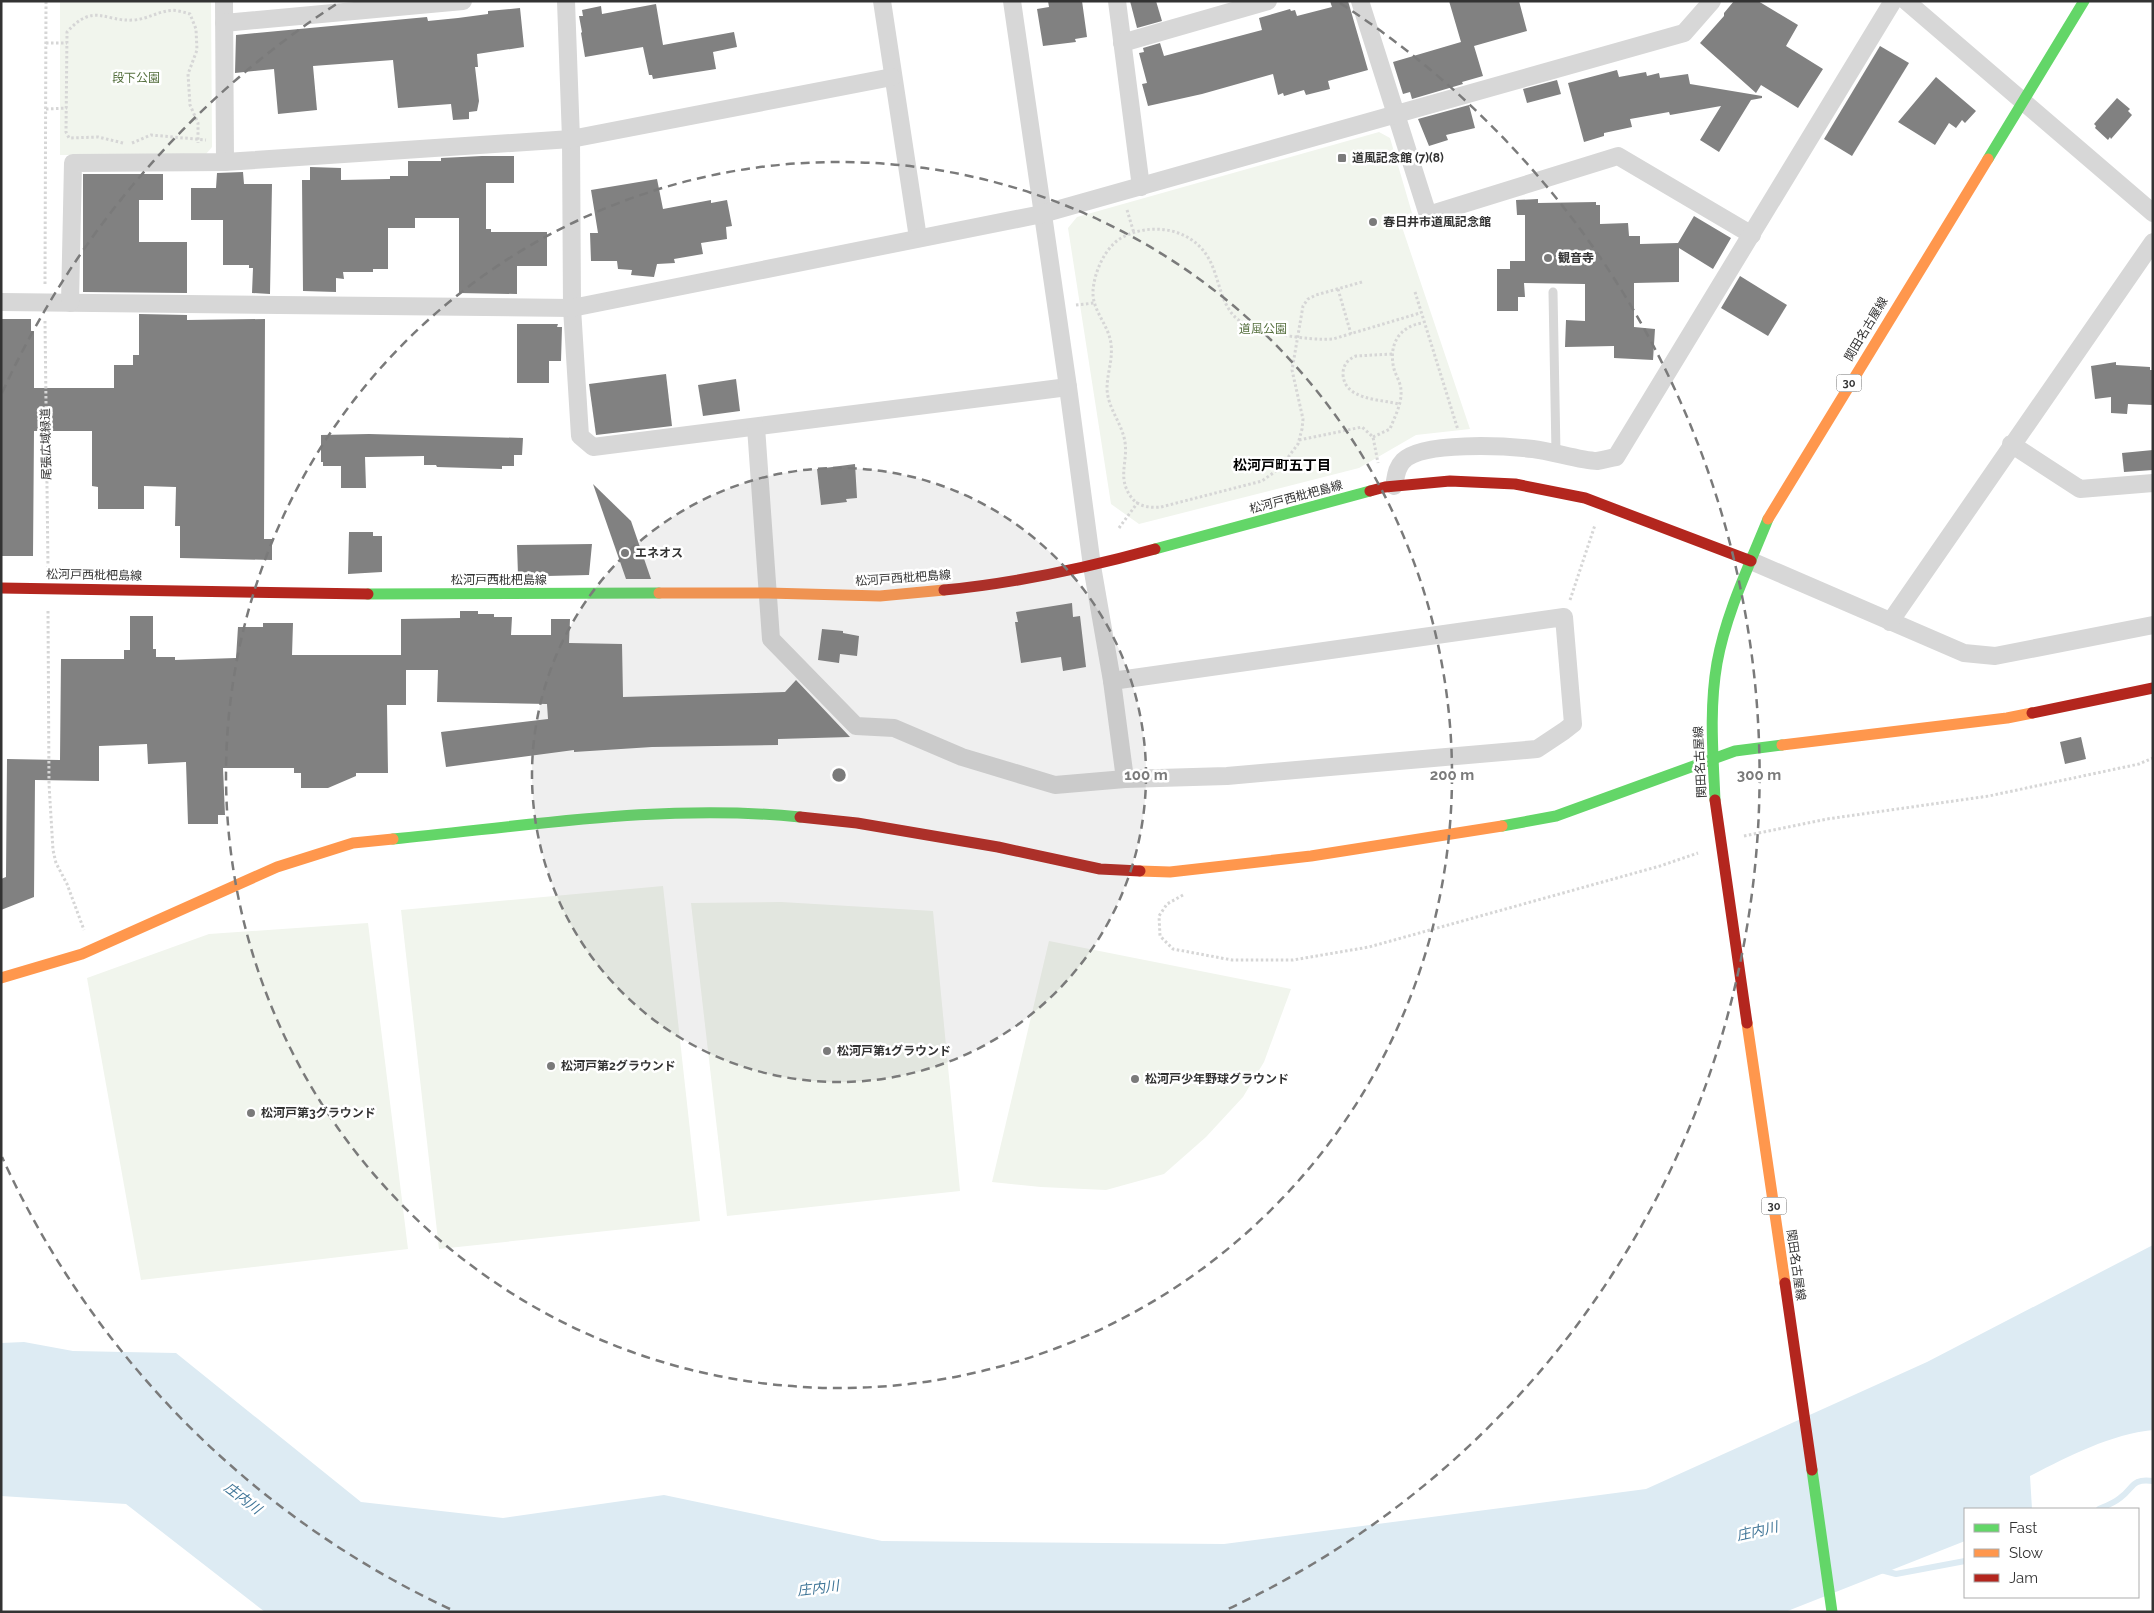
<svg xmlns="http://www.w3.org/2000/svg" width="2154" height="1613" font-family="Raleway,'Noto Sans JP',sans-serif">
  <style>
    .green { fill: #f1f5ed }
    .water { fill: #ddebf3 }
    .lines { fill: none; stroke-linecap: round; stroke-linejoin: round }
    .stream { stroke: #ddebf3; stroke-width: 6 }
    .building { fill: #818181 }
    .path { stroke: #d6d6d6; stroke-width: 3; stroke-dasharray: 2.5 2.5; stroke-linecap: butt }
    .lane { stroke: #d7d7d7; stroke-width: 9 }
    .street { stroke: #d7d7d7; stroke-width: 18 }
    .fast { stroke: #63d668; stroke-width: 11 }
    .slow { stroke: #ff974d; stroke-width: 11 }
    .jam { stroke: #b3261e; stroke-width: 11 }
    .fast-bridge { stroke: #63d668; stroke-width: 11 }
    .slow-bridge { stroke: #ff974d; stroke-width: 11 }
    .jam-bridge { stroke: #b3261e; stroke-width: 11 }
    .ring { fill: none; stroke: #7a7a7a; stroke-width: 2.5; stroke-dasharray: 9 6 }
    .poi-dot { fill: #7a7a7a; stroke: #fff; stroke-width: 2 }
    .labels { text-anchor: middle; dominant-baseline: central; stroke-width: 5; stroke-linejoin: round; paint-order: stroke }
    .shield { fill: #fff; stroke: #707070; stroke-width: 1 }
    .shield-label { font-size: 11px; font-weight: bold; fill: #333 }
    .park-label { font-size: 12px; fill: #56703f; stroke: #fff }
    .poi-label { font-size: 12px; font-weight: bold; fill: #333; stroke: #fff; text-anchor: start }
    .street-label { font-size: 12px; fill: #333; stroke: #fff }
    .neighbourhood-label { font-size: 14px; font-weight: bold; fill: #000; stroke: #fff }
    .water-label { font-size: 14px; font-style: italic; fill: #3f7597; stroke: #fff }
    .centre { fill: #7a7a7a; stroke: #fff; stroke-width: 2.5 }
    .ring-label { font-size: 15px; text-anchor: middle; font-weight: bold; fill: #7a7a7a; stroke: #fff; stroke-width: 5; stroke-linejoin: round; paint-order: stroke }
  </style>
  <rect width="100%" height="100%" fill="#fff"/>
  <!-- green -->
  <g class="green">
    <polygon points="60,1 211,1 212,147 206,154 60,155"/>
    <polygon points="1379,132 1390,138 1414,220 1401,224 1470,429 1416,435 1359,468 1139,524 1111,504 1068,228 1077,217"/>
    <polygon points="663,886 700,1221 439,1249 401,910"/>
    <polygon points="781,902 933,911 960,1191 727,1216 691,903"/>
    <polygon points="368,923 408,1249 141,1280 87,978 209,934"/>
    <polygon points="1049,941 1291,989 1264,1062 1243,1097 1206,1137 1164,1174 1106,1190 1041,1187 992,1182"/>
  </g>
  <!-- water -->
  <path class="water" d="M2153,1245v185c-42,4 -86,27 -123,46l2,33h-67v32l-180,71h-1520l-139,-108 -125,-8v-153l23,-1 49,9 103,2 185,149 142,16 161,-23 218,46 342,3 422,-55 281,-127z"/>
  <g class="lines">
    <!-- stream -->
    <g class="stream">
      <path d="M2099,1509c7,-3 15,-6 21,-11 14,-10 11,-20 33,-17"/>
      <polyline points="1881,1570 1896,1574 1965,1561"/>
    </g>
  </g>
  <!-- building -->
  <g class="building">
    <polygon points="1048,1 1082,1 1087,37 1075,39 1076,42 1043,46 1037,9 1049,7"/>
    <polygon points="1130,1 1156,1 1162,21 1137,28"/>
    <polygon points="1330,1 1348,1 1368,70 1328,81 1330,89 1306,95 1304,90 1284,96 1283,93 1278,95 1273,74 1202,94 1148,106 1142,84 1147,83 1139,53 1144,52 1143,48 1160,43 1164,56 1262,30 1259,18 1290,9 1291,11 1295,10 1297,16 1332,7"/>
    <polygon points="1449,1 1519,1 1527,31 1474,46 1483,76 1462,82 1463,84 1412,99 1410,92 1403,94 1393,62 1461,42"/>
    <polygon points="1734,1 1758,1 1798,25 1786,46 1823,69 1798,108 1761,85 1756,93 1700,43 1724,16 1724,13"/>
    <polygon points="656,4 663,45 734,32 737,47 713,52 716,69 653,79 652,75 649,75 643,47 585,57 581,33 582,32 579,16 583,16 582,10 601,6 602,14"/>
    <polygon points="520,8 524,47 477,54 478,67 475,67 479,101 477,111 469,112 469,119 453,120 451,104 398,108 393,60 313,66 317,110 278,114 274,69 235,73 236,35 427,17 428,21 458,18 488,14 488,11"/>
    <polygon points="1880,46 1909,63 1852,156 1824,139"/>
    <polygon points="1617,70 1619,77 1646,72 1647,76 1659,73 1660,78 1688,74 1690,84 1762,96 1762,98 1751,100 1719,152 1700,140 1721,106 1670,115 1669,112 1630,119 1632,127 1604,133 1604,136 1584,142 1568,83"/>
    <polygon points="1936,77 1976,111 1965,123 1962,120 1956,128 1949,123 1935,145 1898,122"/>
    <polygon points="1557,80 1561,94 1527,103 1523,89"/>
    <polygon points="2117,98 2130,109 2128,111 2132,115 2111,139 2110,137 2108,140 2095,128 2096,126 2094,124"/>
    <polygon points="1469,105 1475,128 1446,135 1448,140 1429,146 1418,119"/>
    <polygon points="482,156 514,156 514,183 486,183 486,229 491,229 491,232 547,232 547,266 517,266 517,294 459,293 459,218 415,218 415,228 388,228 388,269 373,269 373,272 343,272 344,279 336,278 336,292 303,291 302,180 310,180 310,167 341,168 341,180 390,179 390,176 408,176 408,161 441,161 441,158"/>
    <polygon points="243,172 244,184 272,184 270,294 252,293 253,268 249,268 249,265 223,265 223,220 191,220 191,188 216,188 217,173"/>
    <polygon points="83,174 163,174 163,200 139,200 139,242 187,242 187,293 83,292"/>
    <polygon points="657,179 663,209 711,200 711,203 727,200 732,226 726,227 727,239 701,243 703,254 674,259 675,263 657,264 654,277 631,275 632,270 618,269 617,261 591,261 590,233 598,233 591,190"/>
    <polygon points="1538,199 1538,203 1596,202 1596,205 1600,205 1600,224 1628,223 1629,236 1640,236 1640,244 1678,243 1694,216 1731,238 1713,269 1679,248 1679,282 1634,283 1634,327 1655,329 1653,360 1614,358 1614,346 1565,347 1566,320 1585,321 1585,284 1524,283 1525,297 1518,297 1518,311 1497,311 1497,269 1510,269 1510,261 1525,261 1525,215 1517,215 1516,200"/>
    <polygon points="1740,276 1787,305 1768,336 1721,308"/>
    <polygon points="139,314 187,315 187,320 265,319 264,539 272,539 272,560 180,558 180,526 175,526 176,487 144,486 144,509 98,509 98,487 92,486 92,431 34,431 33,556 1,556 1,319 31,319 31,331 34,331 34,388 114,388 114,365 133,365 133,355 139,355"/>
    <polygon points="517,324 558,324 557,327 562,327 561,361 549,361 549,383 517,383"/>
    <polygon points="2116,362 2116,365 2150,367 2150,370 2153,370 2153,405 2128,404 2127,414 2111,413 2111,397 2095,399 2091,366"/>
    <polygon points="666,374 672,426 596,435 589,384"/>
    <polygon points="736,379 740,411 703,416 698,385"/>
    <polygon points="369,434 523,438 522,455 514,455 514,466 502,466 502,469 437,467 436,465 424,465 424,456 368,457 365,457 366,488 341,488 341,466 323,466 323,462 321,462 321,435"/>
    <polygon points="2153,450 2153,470 2124,472 2122,453"/>
    <polygon points="855,464 857,498 846,499 847,502 821,505 817,469"/>
    <polygon points="593,484 631,521 651,579 626,579"/>
    <polygon points="349,532 373,532 373,536 382,536 382,572 348,574"/>
    <polygon points="592,544 589,575 547,576 547,579 524,579 524,575 518,575 517,545"/>
    <polygon points="1072,603 1073,617 1080,616 1086,667 1063,671 1061,657 1021,663 1015,622 1018,622 1016,612"/>
    <polygon points="460,611 478,611 478,614 494,614 494,617 512,617 511,635 551,635 551,619 570,619 569,643 622,644 623,697 785,692 796,680 850,737 778,739 778,745 652,747 574,752 574,750 446,767 441,732 548,719 547,704 437,702 438,670 406,670 406,705 387,705 388,773 356,773 356,776 328,788 301,788 301,773 294,773 294,768 223,768 225,815 218,815 218,824 188,824 186,762 148,764 147,744 99,746 99,781 35,780 34,897 1,910 1,879 6,877 7,759 60,760 61,659 124,659 124,650 130,650 130,616 153,616 153,649 156,649 156,657 175,657 175,660 236,658 238,627 263,627 263,623 293,623 292,655 401,655 401,619 460,618"/>
    <polygon points="822,629 843,631 843,633 859,636 857,656 840,654 839,663 818,660"/>
    <polygon points="2081,737 2086,759 2065,764 2060,742"/>
  </g>
  <g class="lines">
    <!-- path -->
    <g class="path">
      <polyline points="46,43 67,43"/>
      <polyline points="46,109 67,108"/>
      <path d="M123,143l-25,-6 -29,1 -3,-6 1,-100c27,-30 37,-10 67,-12 12,-1 22,-7 33,-9 7,-2 16,1 23,3l6,15 1,21 -9,24 2,31 8,18v20"/>
      <polyline points="132,143 151,135 206,140"/>
      <polyline points="1127,210 1134,233"/>
      <path d="M1362,282l-46,13 -8,4 -5,7 -11,64 11,49 -1,10 -4,15 -18,24 -18,13 -101,26c-10,1 -23,0 -30,-10 -14,-20 -3,-34 -6,-55 -3,-19 -17,-33 -18,-53 0,-16 6,-29 4,-45 -2,-19 -19,-33 -18,-53 1,-18 12,-45 30,-54 29,-15 69,-9 86,22 10,18 11,43 26,58 16,16 76,24 98,22l87,-26"/>
      <polyline points="45,284 46,1"/>
      <polyline points="1338,289 1351,334"/>
      <polyline points="1415,292 1458,430"/>
      <polyline points="1076,305 1094,303"/>
      <polyline points="45,321 48,567"/>
      <path d="M1392,354l-36,2c-8,3 -13,9 -13,18 1,26 36,25 56,30"/>
      <path d="M1373,437l17,-8c4,-11 12,-25 11,-38 0,-8 -5,-15 -7,-22 -6,-24 5,-43 29,-46"/>
      <polyline points="1299,440 1362,427 1373,437 1378,463"/>
      <polyline points="1119,528 1138,502"/>
      <polyline points="1570,600 1595,525"/>
      <polyline points="48,611 49,784 53,850 56,863 67,884 84,930"/>
      <polyline points="1744,836 1827,819 1989,796 2139,764 2153,758"/>
      <polyline points="1183,895 1167,904 1159,916 1160,936 1173,949 1232,960 1293,960 1369,947 1660,866 1698,853"/>
    </g>
    <!-- lane -->
    <polyline class="lane" points="1553,292 1556,453"/>
    <!-- street -->
    <g class="street">
      <polyline points="224,1 225,162"/>
      <polyline points="566,1 571,139 572,308 580,436 593,447 1068,387"/>
      <polyline points="882,1 918,238"/>
      <polyline points="1012,1 1068,387 1092,566 1112,681 1125,779"/>
      <polyline points="1117,1 1141,187"/>
      <polyline points="1360,1 1428,215 1618,156 1752,235"/>
      <polyline points="1906,1 2153,213"/>
      <polyline points="224,23 463,1"/>
      <polyline points="1122,43 1268,1"/>
      <polyline points="1,302 572,308 1042,214 1684,33 1712,1"/>
      <polyline points="70,303 73,163 225,162 571,139 892,77"/>
      <polyline points="756,427 771,639 856,726 894,728 962,757 1055,785 1125,779 1227,776 1537,749 1564,731 1573,724 1564,617 1112,681"/>
      <polyline points="2011,444 2080,489 2153,483"/>
      <path d="M1394,486c2,-9 2,-18 9,-25 19,-20 103,-15 130,-12 18,2 49,12 64,12 7,-1 13,-3 19,-4l277,-456"/>
      <polyline points="1751,561 1964,653 1995,656 2153,625"/>
      <polyline points="1890,622 2153,242"/>
    </g>
    <!-- fast -->
    <g class="fast">
      <polyline points="1988,159 2084,1"/>
      <polyline points="1155,549 1370,491"/>
      <polyline points="368,594 659,593"/>
      <path d="M1715,800c-2,-46 -6,-91 2,-137 9,-50 32,-97 51,-144"/>
      <polyline points="1502,826 1556,816 1735,751 1782,745"/>
      <path d="M393,839c135,-13 271,-36 407,-22"/>
    </g>
    <!-- slow -->
    <g class="slow">
      <polyline points="1768,519 1988,159"/>
      <polyline points="659,593 768,593 880,596 944,590"/>
      <polyline points="1782,745 2007,718 2032,713"/>
      <polyline points="1140,871 1170,872 1311,856 1502,826"/>
      <polyline points="1,978 82,954 277,867 353,843 393,839"/>
    </g>
    <!-- jam -->
    <g class="jam">
      <polyline points="1370,491 1385,487 1450,481 1515,484 1585,498 1751,561"/>
      <polyline points="1,588 368,594"/>
      <path d="M944,590c72,-7 142,-22 211,-41"/>
      <polyline points="2032,713 2153,688"/>
      <polyline points="800,817 857,823 998,847 1100,869 1140,871"/>
    </g>
    <!-- fast-bridge -->
    <polyline class="fast-bridge" points="1812,1470 1832,1612"/>
    <!-- slow-bridge -->
    <polyline class="slow-bridge" points="1747,1023 1785,1283"/>
    <!-- jam-bridge -->
    <g class="jam-bridge">
      <polyline points="1715,800 1747,1023"/>
      <polyline points="1785,1283 1812,1470"/>
    </g>
  </g>
  <!-- distance rings -->
  <circle cx="839" cy="775" r="307" fill="#7a7a7a" fill-opacity=".12"/>
  <g class="ring">
    <circle cx="839" cy="775" r="307"/>
    <circle cx="839" cy="775" r="613"/>
    <path d="M450 1609A920 920 0 0 1 2 1157M2 393A920 920 0 0 1 338 3M1340 3A920 920 0 0 1 1228 1609"/>
  </g>
  <!-- markers -->
  <g class="poi-dot">
    <rect x="1337" y="153" width="10" height="10" rx="2.5"/>
    <circle cx="1373" cy="222" r="5"/>
    <circle cx="1548" cy="258" r="5"/>
    <circle cx="625" cy="553" r="5"/>
    <circle cx="827" cy="1051" r="5"/>
    <circle cx="551" cy="1066" r="5"/>
    <circle cx="1135" cy="1079" r="5"/>
    <circle cx="251" cy="1113" r="5"/>
  </g>
  <g class="labels">
    <!-- shield labels -->
    <g class="shield">
      <rect x="1836.5" y="374.5" width="25" height="17" rx="4"/>
      <rect x="1761.5" y="1197.5" width="25" height="17" rx="4"/>
    </g>
    <g class="shield-label">
      <text x="1849" y="383">30</text>
      <text x="1774" y="1206">30</text>
    </g>
    <!-- park labels -->
    <g class="park-label">
      <text x="136" y="78">段下公園</text>
      <text x="1263" y="329">道風公園</text>
    </g>
    <!-- poi labels -->
    <g class="poi-label">
      <text x="1352" y="158">道風記念館 (7)(8)</text>
      <text x="1383" y="222">春日井市道風記念館</text>
      <text x="1558" y="258">観音寺</text>
      <text x="635" y="553">エネオス</text>
      <text x="837" y="1051">松河戸第1グラウンド</text>
      <text x="561" y="1066">松河戸第2グラウンド</text>
      <text x="1145" y="1079">松河戸少年野球グラウンド</text>
      <text x="261" y="1113">松河戸第3グラウンド</text>
    </g>
    <!-- street labels -->
    <g class="street-label">
      <text transform="translate(1866 329) rotate(-59)">関田名古屋線</text>
      <text transform="translate(46 444) rotate(-91)">尾張広域緑道</text>
      <text transform="translate(1296 497) rotate(-15)">松河戸西枇杷島線</text>
      <text transform="translate(94 575) rotate(1)">松河戸西枇杷島線</text>
      <text transform="translate(903 578) rotate(-4)">松河戸西枇杷島線</text>
      <text x="499" y="580">松河戸西枇杷島線</text>
      <text transform="translate(1700 762) rotate(-93)">関田名古屋線</text>
      <text transform="translate(1796 1265) rotate(82)">関田名古屋線</text>
    </g>
    <!-- neighbourhood labels -->
    <g class="neighbourhood-label">
      <text x="1282" y="465">松河戸町五丁目</text>
    </g>
    <!-- water labels -->
    <g class="water-label">
      <text transform="translate(243 1498) rotate(37)">庄内川</text>
      <text transform="translate(1757 1531) rotate(-13)">庄内川</text>
      <text transform="translate(818 1588) rotate(-7)">庄内川</text>
    </g>
  </g>
  <circle cx="839" cy="775" r="8" class="centre"/>
  <g class="ring-label">
    <text x="1146" y="780">100 m</text>
    <text x="1452" y="780">200 m</text>
    <text x="1759" y="780">300 m</text>
  </g>
  <!-- border -->
  <rect width="2154" height="1613" fill="none" stroke="#333333" stroke-width="5"/>
  <!-- legend -->
  <rect x="1964" y="1508" width="175" height="90" fill="#ffffff" stroke="#adadad"/>
  <rect x="1974" y="1524" width="25" height="8" fill="#63d668" stroke="#adadad"/>
  <text x="2009" y="1533" font-size="15" fill="#333333">Fast</text>
  <rect x="1974" y="1549" width="25" height="8" fill="#ff974d" stroke="#adadad"/>
  <text x="2009" y="1558" font-size="15" fill="#333333">Slow</text>
  <rect x="1974" y="1574" width="25" height="8" fill="#b3261e" stroke="#adadad"/>
  <text x="2009" y="1583" font-size="15" fill="#333333">Jam</text>
</svg>
